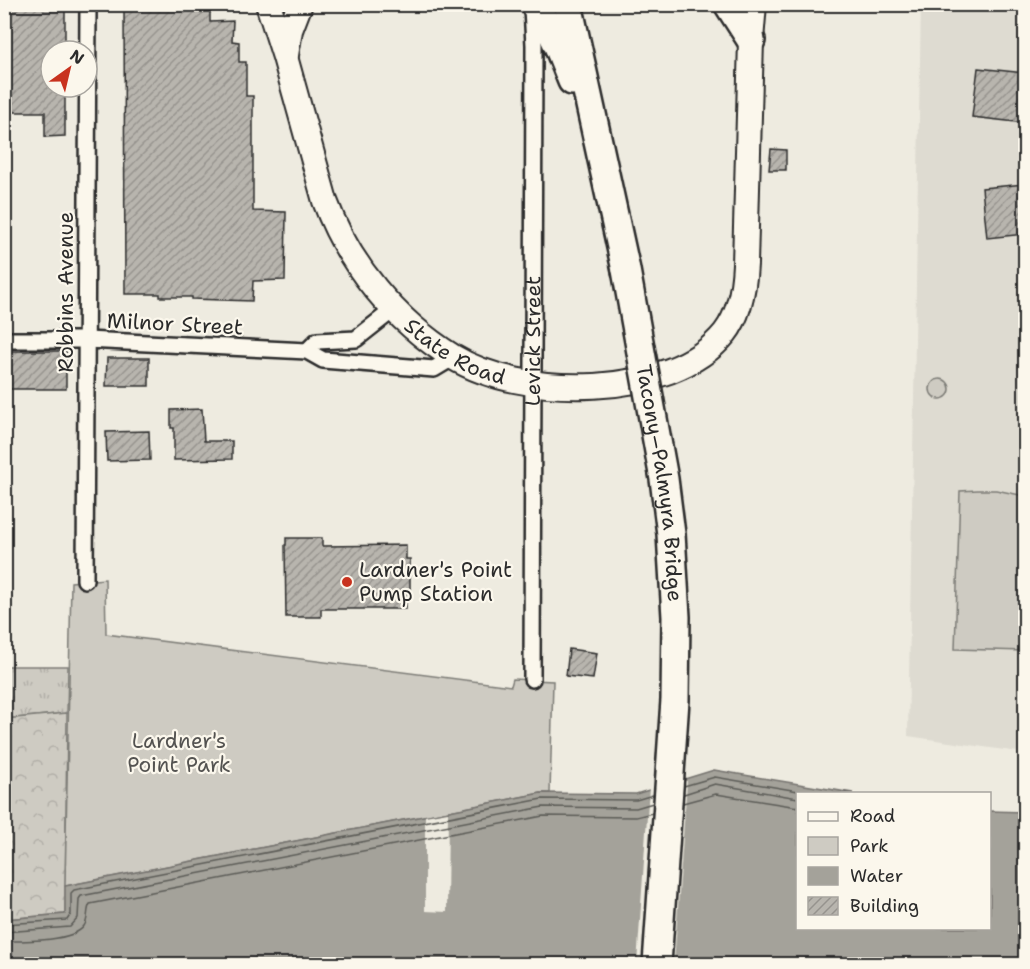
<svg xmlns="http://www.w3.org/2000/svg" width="1030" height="969" font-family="'Shantell Sans',sans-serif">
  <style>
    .built { fill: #dedbd1 }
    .grass { fill: url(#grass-tufts); stroke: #7c7b76; stroke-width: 1.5 }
    .forest { fill: url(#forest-crowns); stroke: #7c7b76; stroke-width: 1.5 }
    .park { fill: #cecbc2; stroke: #7c7b76; stroke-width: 1.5 }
    .water { fill: #a4a29a; stroke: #74726e; stroke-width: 1.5 }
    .pier { fill: #eeebe0 }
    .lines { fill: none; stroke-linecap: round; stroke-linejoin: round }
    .shore { stroke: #5b5b57; stroke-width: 1.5 }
    .building { fill: url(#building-hatch); stroke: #2b2b2b; stroke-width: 1.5 }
    .street-casing { stroke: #2b2b2b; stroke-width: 20 }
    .primary-casing { stroke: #2b2b2b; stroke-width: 28 }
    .highway-casing { stroke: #2b2b2b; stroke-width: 32 }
    .street { stroke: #fbf7ec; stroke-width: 15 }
    .primary { stroke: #fbf7ec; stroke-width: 24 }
    .highway { stroke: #fbf7ec; stroke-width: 27 }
    .highway-bridge-casing { stroke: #2b2b2b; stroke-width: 32; stroke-linecap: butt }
    .highway-bridge { stroke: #fbf7ec; stroke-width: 27 }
    .poi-dot { fill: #c8321e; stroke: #fbf7ec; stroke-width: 2 }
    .labels { text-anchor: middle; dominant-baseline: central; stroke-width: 4.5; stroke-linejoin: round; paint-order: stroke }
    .street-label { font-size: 21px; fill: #2b2b2b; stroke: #fbf7ec }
    .poi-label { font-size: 21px; fill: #2b2b2b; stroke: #fbf7ec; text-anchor: start }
    .park-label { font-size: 21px; fill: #545351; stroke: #fbf7ec }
  </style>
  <defs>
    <pattern id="grass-tufts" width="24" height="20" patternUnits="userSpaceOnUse" patternTransform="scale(1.5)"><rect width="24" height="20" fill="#cecbc2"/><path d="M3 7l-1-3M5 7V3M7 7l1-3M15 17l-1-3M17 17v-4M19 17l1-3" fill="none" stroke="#b1aea7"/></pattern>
    <pattern id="forest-crowns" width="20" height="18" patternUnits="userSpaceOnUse" patternTransform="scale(1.5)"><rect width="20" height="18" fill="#cecbc2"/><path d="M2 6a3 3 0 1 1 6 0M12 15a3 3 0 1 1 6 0" fill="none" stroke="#b1aea7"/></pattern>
    <pattern id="building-hatch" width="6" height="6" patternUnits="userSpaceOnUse" patternTransform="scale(1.5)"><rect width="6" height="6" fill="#b8b5ae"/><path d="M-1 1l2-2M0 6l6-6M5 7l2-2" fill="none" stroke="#96938e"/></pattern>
  </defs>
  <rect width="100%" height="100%" fill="#eeebe0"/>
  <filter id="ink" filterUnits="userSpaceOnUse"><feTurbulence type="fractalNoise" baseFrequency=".0167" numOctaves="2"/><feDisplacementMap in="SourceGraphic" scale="12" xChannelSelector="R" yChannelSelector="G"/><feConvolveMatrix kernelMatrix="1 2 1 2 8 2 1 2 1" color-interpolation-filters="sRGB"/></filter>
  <g filter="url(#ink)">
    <!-- built -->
    <polygon class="built" points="921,5 1025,5 1025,753 908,736"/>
    <!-- grass -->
    <polygon class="grass" points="5,666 68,666 67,713 5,719"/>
    <!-- forest -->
    <polygon class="forest" points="67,713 65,914 5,919 5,719"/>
    <!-- park -->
    <g class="park">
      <circle cx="940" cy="389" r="10"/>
      <polygon points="978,490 996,490 1025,496 1025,651 955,649 960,491"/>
      <polygon points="105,579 106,634 511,686 513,679 553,681 550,793 541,793 65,886 71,582"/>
    </g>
    <!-- water -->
    <polygon class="water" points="714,770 853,793 798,794 798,928 990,928 990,811 1025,812 1025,964 5,964 5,919 65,914 65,886 541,793 636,794"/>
    <!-- pier -->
    <g class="pier">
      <polygon points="672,780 687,781 674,964 637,964 649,787"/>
      <polygon points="448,812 447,912 425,911 425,816"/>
    </g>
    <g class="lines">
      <!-- shore -->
      <g class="shore">
        <polyline points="684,786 715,777 816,794"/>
        <polyline points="684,794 715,784 798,798"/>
        <polyline points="683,803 716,794 798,807"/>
        <polyline points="4,924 67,920 71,914 71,893 74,890 542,799 636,800 653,795"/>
        <polyline points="4,932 70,927 78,918 79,899 81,896 543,807 636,808 653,803"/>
        <path d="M4,941c19,0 69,1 80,-15 5,-7 2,-16 6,-22l453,-88 93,1 16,-4"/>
      </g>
    </g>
    <!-- building -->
    <g class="building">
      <polygon points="4,4 65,4 65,51 51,51 51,87 65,87 65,136 45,137 45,112 4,112"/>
      <polygon points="124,4 210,4 210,22 233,21 232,41 239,42 239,62 246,62 246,96 253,96 253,211 286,212 285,280 253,281 252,301 192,299 192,297 160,297 160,294 125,294"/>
      <polygon points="978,68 1026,73 1026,123 972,117"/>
      <polygon points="771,149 786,150 786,170 769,170"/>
      <polygon points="1026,184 1026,234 987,238 982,188"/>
      <rect x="4" y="351" width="62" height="38"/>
      <polygon points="107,358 149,358 149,386 106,386"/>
      <polygon points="202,409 204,441 232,441 232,459 174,460 174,428 171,428 171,410"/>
      <polygon points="149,431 150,460 107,461 106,432"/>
      <polygon points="286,538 322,538 322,546 406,545 406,559 410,559 410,593 406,593 406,609 321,609 321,617 286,617 285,545 286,545"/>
      <polygon points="569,649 597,653 593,679 566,676"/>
    </g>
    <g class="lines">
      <defs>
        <g id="street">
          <polyline points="4,340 86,340 307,351 323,360 434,369 454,357"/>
          <polyline points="307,351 317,341 356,339 394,309"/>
          <polyline points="85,580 88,4"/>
          <path id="s1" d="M532,679l2,-634 -2,-37"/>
        </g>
        <g id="primary">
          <path id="s2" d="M268,4l17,53 40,144c23,63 70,120 128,156 68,42 218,43 272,-24 15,-19 19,-47 20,-69l6,-224 3,-36"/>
          <polyline points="286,55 290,30 300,4"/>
        </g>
        <g id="highway">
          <path d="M534,4c19,24 27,50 38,77"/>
          <polyline points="568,4 626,270"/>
          <polyline points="728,4 751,40"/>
        </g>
      </defs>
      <!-- street casing -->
      <use href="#street" class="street-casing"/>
      <!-- primary casing -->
      <use href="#primary" class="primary-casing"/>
      <!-- highway casing -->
      <use href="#highway" class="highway-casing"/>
      <!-- street -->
      <use href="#street" class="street"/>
      <!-- primary -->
      <use href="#primary" class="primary"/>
      <!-- highway -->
      <use href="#highway" class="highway"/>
      <defs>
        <g id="highway-bridge">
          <path id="s3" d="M626,270l38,209 7,55 5,83 -1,83 -18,264"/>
        </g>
      </defs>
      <!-- highway-bridge casing -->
      <use href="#highway-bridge" class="highway-bridge-casing"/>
      <!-- highway-bridge -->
      <use href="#highway-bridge" class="highway-bridge"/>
    </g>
  </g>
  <!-- markers -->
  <circle class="poi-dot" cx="347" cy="582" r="6"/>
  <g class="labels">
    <!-- street labels -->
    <g class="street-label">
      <text transform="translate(66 292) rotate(-90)">Robbins Avenue</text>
      <text transform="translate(175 324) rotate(3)">Milnor Street</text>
      <text stroke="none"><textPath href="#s1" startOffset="338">Levick Street</textPath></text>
      <text stroke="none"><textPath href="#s2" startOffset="410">State Road</textPath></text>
      <text stroke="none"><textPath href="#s3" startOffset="216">Tacony–Palmyra Bridge</textPath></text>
    </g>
    <!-- poi labels -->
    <g class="poi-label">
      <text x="359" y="570">Lardner's Point<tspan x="359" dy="24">Pump Station</tspan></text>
    </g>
    <!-- park labels -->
    <g class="park-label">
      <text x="179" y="741">Lardner's<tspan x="179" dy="24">Point Park</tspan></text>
    </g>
  </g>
  <!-- margin -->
  <rect width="1030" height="969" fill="none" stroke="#fbf7ec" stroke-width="24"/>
  <rect x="12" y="12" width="1006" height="945" fill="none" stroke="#2b2b2b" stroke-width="2" filter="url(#ink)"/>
  <!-- legend -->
  <rect x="796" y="792" width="195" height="138" fill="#fbf7ec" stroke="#a8a59f" stroke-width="1.5"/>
  <rect x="808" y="812" width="30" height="9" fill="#fbf7ec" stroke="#a8a59f" stroke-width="1.5"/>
  <text x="850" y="822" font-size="18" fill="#2b2b2b">Road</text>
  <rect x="808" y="837" width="30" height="18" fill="#cecbc2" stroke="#a8a59f" stroke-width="1.5"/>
  <text x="850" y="852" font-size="18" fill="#2b2b2b">Park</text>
  <rect x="808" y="867" width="30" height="18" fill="#a4a29a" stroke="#a8a59f" stroke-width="1.5"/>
  <text x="850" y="882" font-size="18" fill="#2b2b2b">Water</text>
  <rect x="808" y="897" width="30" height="18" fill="url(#building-hatch)" stroke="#a8a59f" stroke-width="1.5"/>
  <text x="850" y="912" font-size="18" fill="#2b2b2b">Building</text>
  <!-- north arrow -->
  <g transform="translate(69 69) rotate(34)"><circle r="28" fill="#fbf7ec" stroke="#a8a59f" stroke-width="1.5"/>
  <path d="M0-4.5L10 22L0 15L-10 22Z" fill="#c8321e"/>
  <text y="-9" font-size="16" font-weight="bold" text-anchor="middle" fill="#2b2b2b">N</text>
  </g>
</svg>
